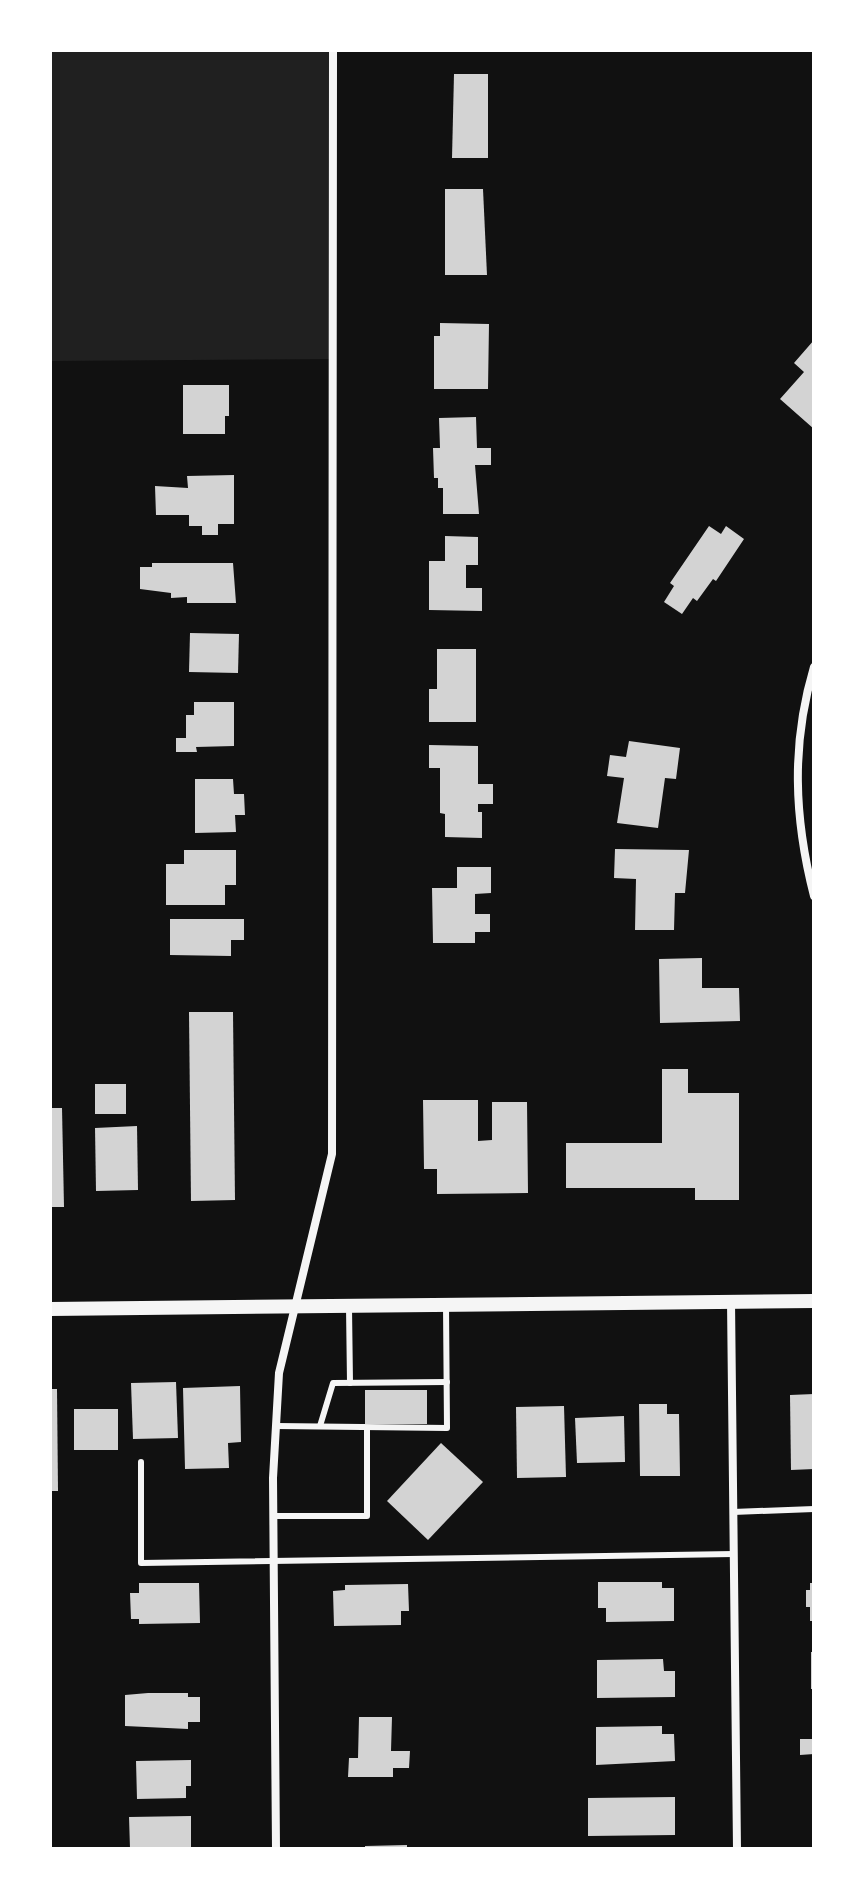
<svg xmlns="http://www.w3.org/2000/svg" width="864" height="1899" font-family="Roboto,sans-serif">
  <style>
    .green { fill: #202020 }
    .building { fill: #d3d3d3 }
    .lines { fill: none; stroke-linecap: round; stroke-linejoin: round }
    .service { stroke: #f5f5f5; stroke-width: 6 }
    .minor { stroke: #f5f5f5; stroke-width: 8 }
    .tertiary { stroke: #f5f5f5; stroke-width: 14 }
  </style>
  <rect width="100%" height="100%" fill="#111"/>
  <!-- green -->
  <polygon class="green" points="50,50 333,50 333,359 50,361"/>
  <!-- building -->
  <g class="building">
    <polygon points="454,74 488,74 488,158 452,158"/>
    <polygon points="445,189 483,189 487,275 445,275"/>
    <polygon points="440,323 489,324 488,389 434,389 434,336 440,336"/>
    <polygon points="814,340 814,429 780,399 804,372 794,363"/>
    <polygon points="183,385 229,385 229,416 225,416 225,434 183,434"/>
    <polygon points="476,417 477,448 491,448 491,465 475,465 479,514 443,514 443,488 438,488 438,478 434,478 433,448 440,448 439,418"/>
    <polygon points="234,475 234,524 218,524 218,535 202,535 202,526 189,526 189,515 156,515 155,486 188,488 187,476"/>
    <polygon points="709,526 721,534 726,526 744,539 716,581 713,579 697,601 693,598 682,614 664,602 674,586 670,583"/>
    <polygon points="445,536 478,537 478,565 466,565 466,588 482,588 482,611 429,610 429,561 445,561"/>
    <polygon points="152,563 233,563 236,603 187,603 187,597 171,598 171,593 140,589 140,567 152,567"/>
    <polygon points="190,633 239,634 238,673 189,672"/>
    <polygon points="437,649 476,649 476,722 429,722 429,689 437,689"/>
    <polygon points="194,702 234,702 234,746 196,747 197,752 176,752 176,738 186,738 186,715 194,715"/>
    <polygon points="629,741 680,748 676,779 665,778 658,828 617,823 624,778 607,776 610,755 626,757"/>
    <polygon points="429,745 478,746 478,784 493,784 493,804 478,804 478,812 482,812 482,838 445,837 445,814 440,813 440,768 429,768"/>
    <polygon points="195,779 233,779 234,794 244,794 245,815 235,815 236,832 195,833"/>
    <polygon points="615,849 689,850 685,893 675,893 674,930 635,930 636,879 614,878"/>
    <polygon points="184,850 236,850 236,885 225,885 225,905 166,905 166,864 184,864"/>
    <polygon points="457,867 491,867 491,893 475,894 475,914 490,914 490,932 475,932 475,943 433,943 432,888 457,888"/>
    <polygon points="170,919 244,919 244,940 231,940 231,956 170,955"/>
    <polygon points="702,958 702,988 739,988 740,1021 660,1023 659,959"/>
    <polygon points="189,1012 233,1012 235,1200 191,1201"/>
    <polygon points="662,1069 688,1069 688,1093 739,1093 739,1200 695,1200 695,1188 566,1188 566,1143 662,1143"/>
    <rect x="95" y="1084" width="31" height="30"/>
    <polygon points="423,1100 478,1100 478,1141 492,1140 492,1102 527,1102 528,1193 437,1194 437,1169 424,1169"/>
    <polygon points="50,1108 62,1108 64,1207 50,1207"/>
    <polygon points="137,1126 138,1190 96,1191 95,1128"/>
    <polygon points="176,1382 178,1438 133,1439 131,1383"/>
    <polygon points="240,1386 241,1442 228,1443 229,1468 185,1469 183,1388"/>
    <polygon points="50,1389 57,1389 58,1491 50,1491"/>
    <rect x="365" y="1390" width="62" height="34"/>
    <polygon points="814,1394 814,1469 791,1470 790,1395"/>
    <polygon points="639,1404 667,1404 667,1414 679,1414 680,1476 640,1476"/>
    <polygon points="564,1406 566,1477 517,1478 516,1407"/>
    <rect x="74" y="1409" width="44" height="41"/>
    <polygon points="624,1416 625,1462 577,1463 575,1418"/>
    <polygon points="441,1443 483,1482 428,1540 387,1501"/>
    <polygon points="598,1582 662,1582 662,1588 674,1588 674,1621 606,1622 606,1608 598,1608"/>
    <polygon points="139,1583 199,1583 200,1623 139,1624 139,1619 131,1619 130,1593 139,1593"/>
    <polygon points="810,1583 814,1583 814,1621 810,1621 810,1607 806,1607 806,1590 810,1590"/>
    <polygon points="408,1584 409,1611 401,1611 401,1625 334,1626 333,1591 345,1590 345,1585"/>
    <rect x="811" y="1652" width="3" height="37"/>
    <polygon points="663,1659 664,1671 675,1671 675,1697 597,1698 597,1660"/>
    <polygon points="148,1693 188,1693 188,1697 200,1697 200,1722 188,1722 188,1729 125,1726 125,1695"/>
    <polygon points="359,1717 392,1717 391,1751 410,1751 409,1768 393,1768 393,1777 348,1777 349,1758 358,1758"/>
    <polygon points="662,1726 662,1734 674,1734 675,1761 596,1765 596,1727"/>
    <polygon points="800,1739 814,1739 814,1754 800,1755"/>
    <polygon points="191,1760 191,1786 186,1786 186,1798 137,1799 136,1761"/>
    <polygon points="675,1797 675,1835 588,1836 588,1798"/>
    <polygon points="191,1816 191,1848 130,1849 129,1817"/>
    <polygon points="407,1845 407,1849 365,1849 365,1846"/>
  </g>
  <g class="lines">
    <!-- service -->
    <g class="service">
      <polyline points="349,1307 350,1383"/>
      <polyline points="277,1426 447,1428 446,1305"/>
      <polyline points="320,1426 333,1383 447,1382"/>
      <polyline points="141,1462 141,1563 734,1554"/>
      <polyline points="733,1512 814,1509"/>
      <polyline points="273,1516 367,1516 367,1428"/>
    </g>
    <!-- minor -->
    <g class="minor">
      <path d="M814,667c-23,77 -20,151 0,229"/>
      <polyline points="731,1301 737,1849"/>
      <polyline points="276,1849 273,1478 279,1373 332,1154 333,50"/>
    </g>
    <!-- tertiary -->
    <polyline class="tertiary" points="50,1309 814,1301"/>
  </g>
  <!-- border -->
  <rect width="864" height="1899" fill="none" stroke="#ffffff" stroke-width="104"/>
</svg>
